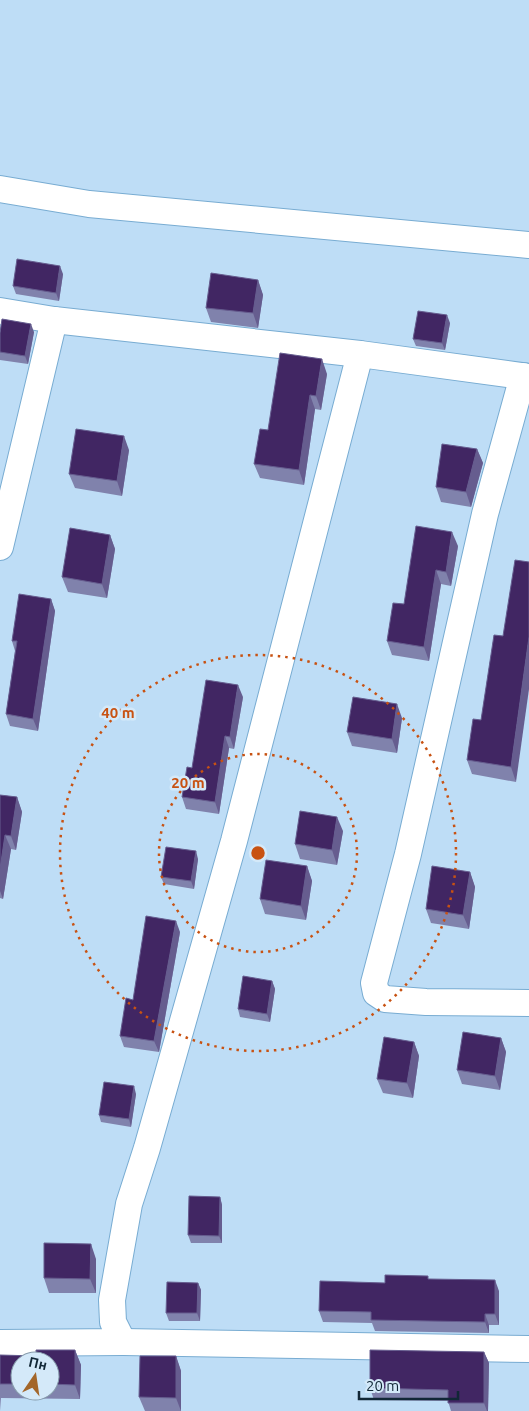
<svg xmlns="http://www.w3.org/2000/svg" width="529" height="1411" font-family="Ubuntu,sans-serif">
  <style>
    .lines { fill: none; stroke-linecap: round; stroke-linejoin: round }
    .street-casing { stroke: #78acd2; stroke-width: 28 }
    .street { stroke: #fff; stroke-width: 26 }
    .wall { fill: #8082ac; fill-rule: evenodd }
    .shaded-wall { fill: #665d8f }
    .building { fill: #412663; stroke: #665d8f }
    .ring { fill: none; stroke: #c85212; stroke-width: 2.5; stroke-dasharray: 2.5 5 }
    .centre { fill: #c85212; stroke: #d4e9f9; stroke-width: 2.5 }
    .ring-label { font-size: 15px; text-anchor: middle; font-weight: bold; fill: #c85212; stroke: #d4e9f9; stroke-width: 5; stroke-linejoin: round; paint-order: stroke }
  </style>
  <rect width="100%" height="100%" fill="#beddf6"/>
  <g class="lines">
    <defs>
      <g id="street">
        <polyline points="0,189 89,204 529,245"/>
        <polyline points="0,311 54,320 360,354 529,377"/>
        <polyline points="523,376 485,514 408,854 374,983 376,993 385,999 426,1002 529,1003"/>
        <polyline points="0,547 54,320"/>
        <polyline points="123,1342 529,1349"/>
        <polyline points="0,1343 123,1342 113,1322 112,1300 129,1204 147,1148 234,841 360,354"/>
      </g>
    </defs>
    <!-- street casing -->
    <use href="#street" class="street-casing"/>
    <!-- street -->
    <use href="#street" class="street"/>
  </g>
  <!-- wall -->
  <g class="wall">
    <polygon points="63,274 59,301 16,294 13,286"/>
    <polygon points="258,280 263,295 258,328 211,322 206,308"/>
    <polygon points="450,323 445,350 416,346 413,339"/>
    <polygon points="34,332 28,364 0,360 0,333"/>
    <polygon points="327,374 321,410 315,409 304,485 260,478 254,464 268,430"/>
    <polygon points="477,449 483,463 471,507 441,502 436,487"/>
    <polygon points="129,450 122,496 75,488 69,474"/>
    <polygon points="110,535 115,549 107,598 68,592 62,577"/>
    <polygon points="458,546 451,586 441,584 429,661 392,655 387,641 404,604"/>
    <polygon points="51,599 55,611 38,731 10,726 6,714 15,651 12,641"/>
    <polygon points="494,635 516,782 472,774 467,760 481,720"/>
    <polygon points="243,697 234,749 229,748 219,814 186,809 182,797 192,768"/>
    <polygon points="402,718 397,753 352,746 347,732"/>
    <polygon points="0,795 17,797 22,812 16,850 11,849 3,899 0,898"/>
    <polygon points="343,831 337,865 300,859 295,844"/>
    <polygon points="198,859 194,889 164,884 161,877"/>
    <polygon points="307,866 312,881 306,920 265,914 260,899"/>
    <polygon points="470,872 475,887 469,929 431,923 426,909"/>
    <polygon points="180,932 159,1052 124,1047 120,1036 133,1000"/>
    <polygon points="272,981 275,989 270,1022 240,1017 238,1009"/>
    <polygon points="501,1038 506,1052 500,1090 462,1084 457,1070"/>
    <polygon points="414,1042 419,1056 413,1098 383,1093 377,1079"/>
    <polygon points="136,1094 131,1127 101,1122 99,1115"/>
    <polygon points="220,1197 222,1205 222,1243 191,1243 188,1235"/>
    <polygon points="96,1259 96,1293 49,1293 44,1278"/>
    <polygon points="428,1279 499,1291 499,1325 489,1325 489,1333 375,1331 372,1323 323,1322 319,1311 385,1283"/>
    <polygon points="198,1283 201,1290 200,1321 169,1321 166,1313"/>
    <path d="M36,1350h39l6,15 -1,34 -79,-1 -1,13v-56l36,1zM20,1361h30v30h-30z"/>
    <polygon points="484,1352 489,1363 488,1411 451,1411 448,1401 374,1400 370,1388"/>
    <polygon points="176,1356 181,1371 181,1411 145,1411 139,1397"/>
  </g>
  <!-- shaded-wall -->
  <g class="shaded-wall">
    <polygon points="60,266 63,274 59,301 56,293"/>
    <polygon points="258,280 263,295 258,328 253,313"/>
    <polygon points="447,315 450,323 445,350 442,343"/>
    <polygon points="31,324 34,332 28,364 25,356"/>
    <polygon points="322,359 327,374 321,410 316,396"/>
    <polygon points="310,395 315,409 304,485 299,470"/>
    <polygon points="124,436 129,450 122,496 117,481"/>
    <polygon points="477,449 483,463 471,507 466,492"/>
    <polygon points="452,532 458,546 451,586 446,572"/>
    <polygon points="110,535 115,549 107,598 102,584"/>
    <polygon points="436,570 441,584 429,661 424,647"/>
    <polygon points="51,599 55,611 38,731 33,719"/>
    <polygon points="529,637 529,689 516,782 511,767"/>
    <polygon points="238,685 243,697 234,749 230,737"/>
    <polygon points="397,704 402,718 397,753 392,739"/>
    <polygon points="225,736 229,748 219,814 215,802"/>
    <polygon points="17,797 22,812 16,850 11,836"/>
    <polygon points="337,817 343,831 337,865 332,850"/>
    <polygon points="5,835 11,849 3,899 0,891 0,869"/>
    <polygon points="196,851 198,859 194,889 191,881"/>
    <polygon points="307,866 312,881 306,920 301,906"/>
    <polygon points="470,872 475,887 469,929 463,915"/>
    <polygon points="176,921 180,932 159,1052 154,1041"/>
    <polygon points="272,981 275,989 270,1022 267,1014"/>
    <polygon points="501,1038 506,1052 500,1090 495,1076"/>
    <polygon points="414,1042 419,1056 413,1098 407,1083"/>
    <polygon points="134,1086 136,1094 131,1127 129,1119"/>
    <polygon points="220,1197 222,1205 222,1243 219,1236"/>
    <polygon points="91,1244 96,1259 96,1293 90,1279"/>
    <polygon points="495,1280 499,1291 499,1325 495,1314"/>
    <polygon points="198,1283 201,1290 200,1321 197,1313"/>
    <polygon points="485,1314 489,1325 489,1333 485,1322"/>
    <polygon points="75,1350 81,1365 80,1399 75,1385"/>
    <polygon points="484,1352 489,1363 488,1411 487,1411 484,1403"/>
    <polygon points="176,1356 181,1371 181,1411 176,1398"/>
  </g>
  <!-- building -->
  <g class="building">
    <polygon points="17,259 60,266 56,293 13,286"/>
    <polygon points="211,273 258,280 253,313 206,308"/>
    <polygon points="418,311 447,315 442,343 413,339"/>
    <polygon points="2,319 31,324 25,356 0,352 0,333"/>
    <polygon points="280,353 322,359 316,396 310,395 299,470 254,464 260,429 268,430"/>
    <polygon points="76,429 124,436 117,481 69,474"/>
    <polygon points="442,444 477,449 466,492 436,487"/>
    <polygon points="416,526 452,532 446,572 436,570 424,647 387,641 393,603 404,604"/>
    <polygon points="70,528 110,535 102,584 62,577"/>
    <polygon points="515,560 529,562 529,637 511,767 467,760 473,719 481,720 494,635 503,636"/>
    <polygon points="19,594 51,599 33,719 6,714 17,641 12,641"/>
    <polygon points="206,680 238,685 230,737 225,736 215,802 182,797 187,767 192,768"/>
    <polygon points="353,697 397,704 392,739 347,732"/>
    <polygon points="0,795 17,797 11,836 5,835 0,869"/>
    <polygon points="300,811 337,817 332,850 295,844"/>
    <polygon points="166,847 196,851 191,881 161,877"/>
    <polygon points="266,860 307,866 301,906 260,899"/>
    <polygon points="432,866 470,872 463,915 426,909"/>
    <polygon points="146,916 176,921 154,1041 120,1036 126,998 133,1000"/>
    <polygon points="243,976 272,981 267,1014 238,1009"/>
    <polygon points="463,1032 501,1038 495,1076 457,1070"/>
    <polygon points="384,1037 414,1042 407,1083 377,1079"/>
    <polygon points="104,1082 134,1086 129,1119 99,1115"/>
    <polygon points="189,1196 220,1197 219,1236 188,1235"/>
    <polygon points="44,1243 91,1244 90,1279 44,1278"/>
    <polygon points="385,1275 428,1276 428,1279 495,1280 495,1314 485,1314 485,1322 371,1320 371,1312 319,1311 320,1281 385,1283"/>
    <polygon points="167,1282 198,1283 197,1313 166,1313"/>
    <polygon points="36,1350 75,1350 75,1385 50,1384 50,1361 20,1361 20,1384 0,1384 0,1355 36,1356"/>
    <polygon points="370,1350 484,1352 484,1403 448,1403 448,1390 370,1388"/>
    <polygon points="140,1356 176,1356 176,1398 139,1397"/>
  </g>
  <!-- distance rings -->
  <g class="ring">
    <circle cx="258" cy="853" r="99"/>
    <circle cx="258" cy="853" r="198"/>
  </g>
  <circle cx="258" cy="853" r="8" class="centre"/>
  <g class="ring-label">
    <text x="118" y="718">40 m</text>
    <text x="188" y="788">20 m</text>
  </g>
  <!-- north arrow -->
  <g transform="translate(35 1376) rotate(13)"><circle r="24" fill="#d4e9f9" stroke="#869bab"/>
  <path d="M0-4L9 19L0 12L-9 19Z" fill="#a3662a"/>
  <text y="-8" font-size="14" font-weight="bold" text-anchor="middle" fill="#112736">Пн</text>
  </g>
  <!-- scale -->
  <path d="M359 1391v8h99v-8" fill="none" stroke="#112736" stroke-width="2.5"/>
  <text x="366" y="1391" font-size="15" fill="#112736" stroke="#d4e9f9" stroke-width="4" paint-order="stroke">20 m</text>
</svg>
